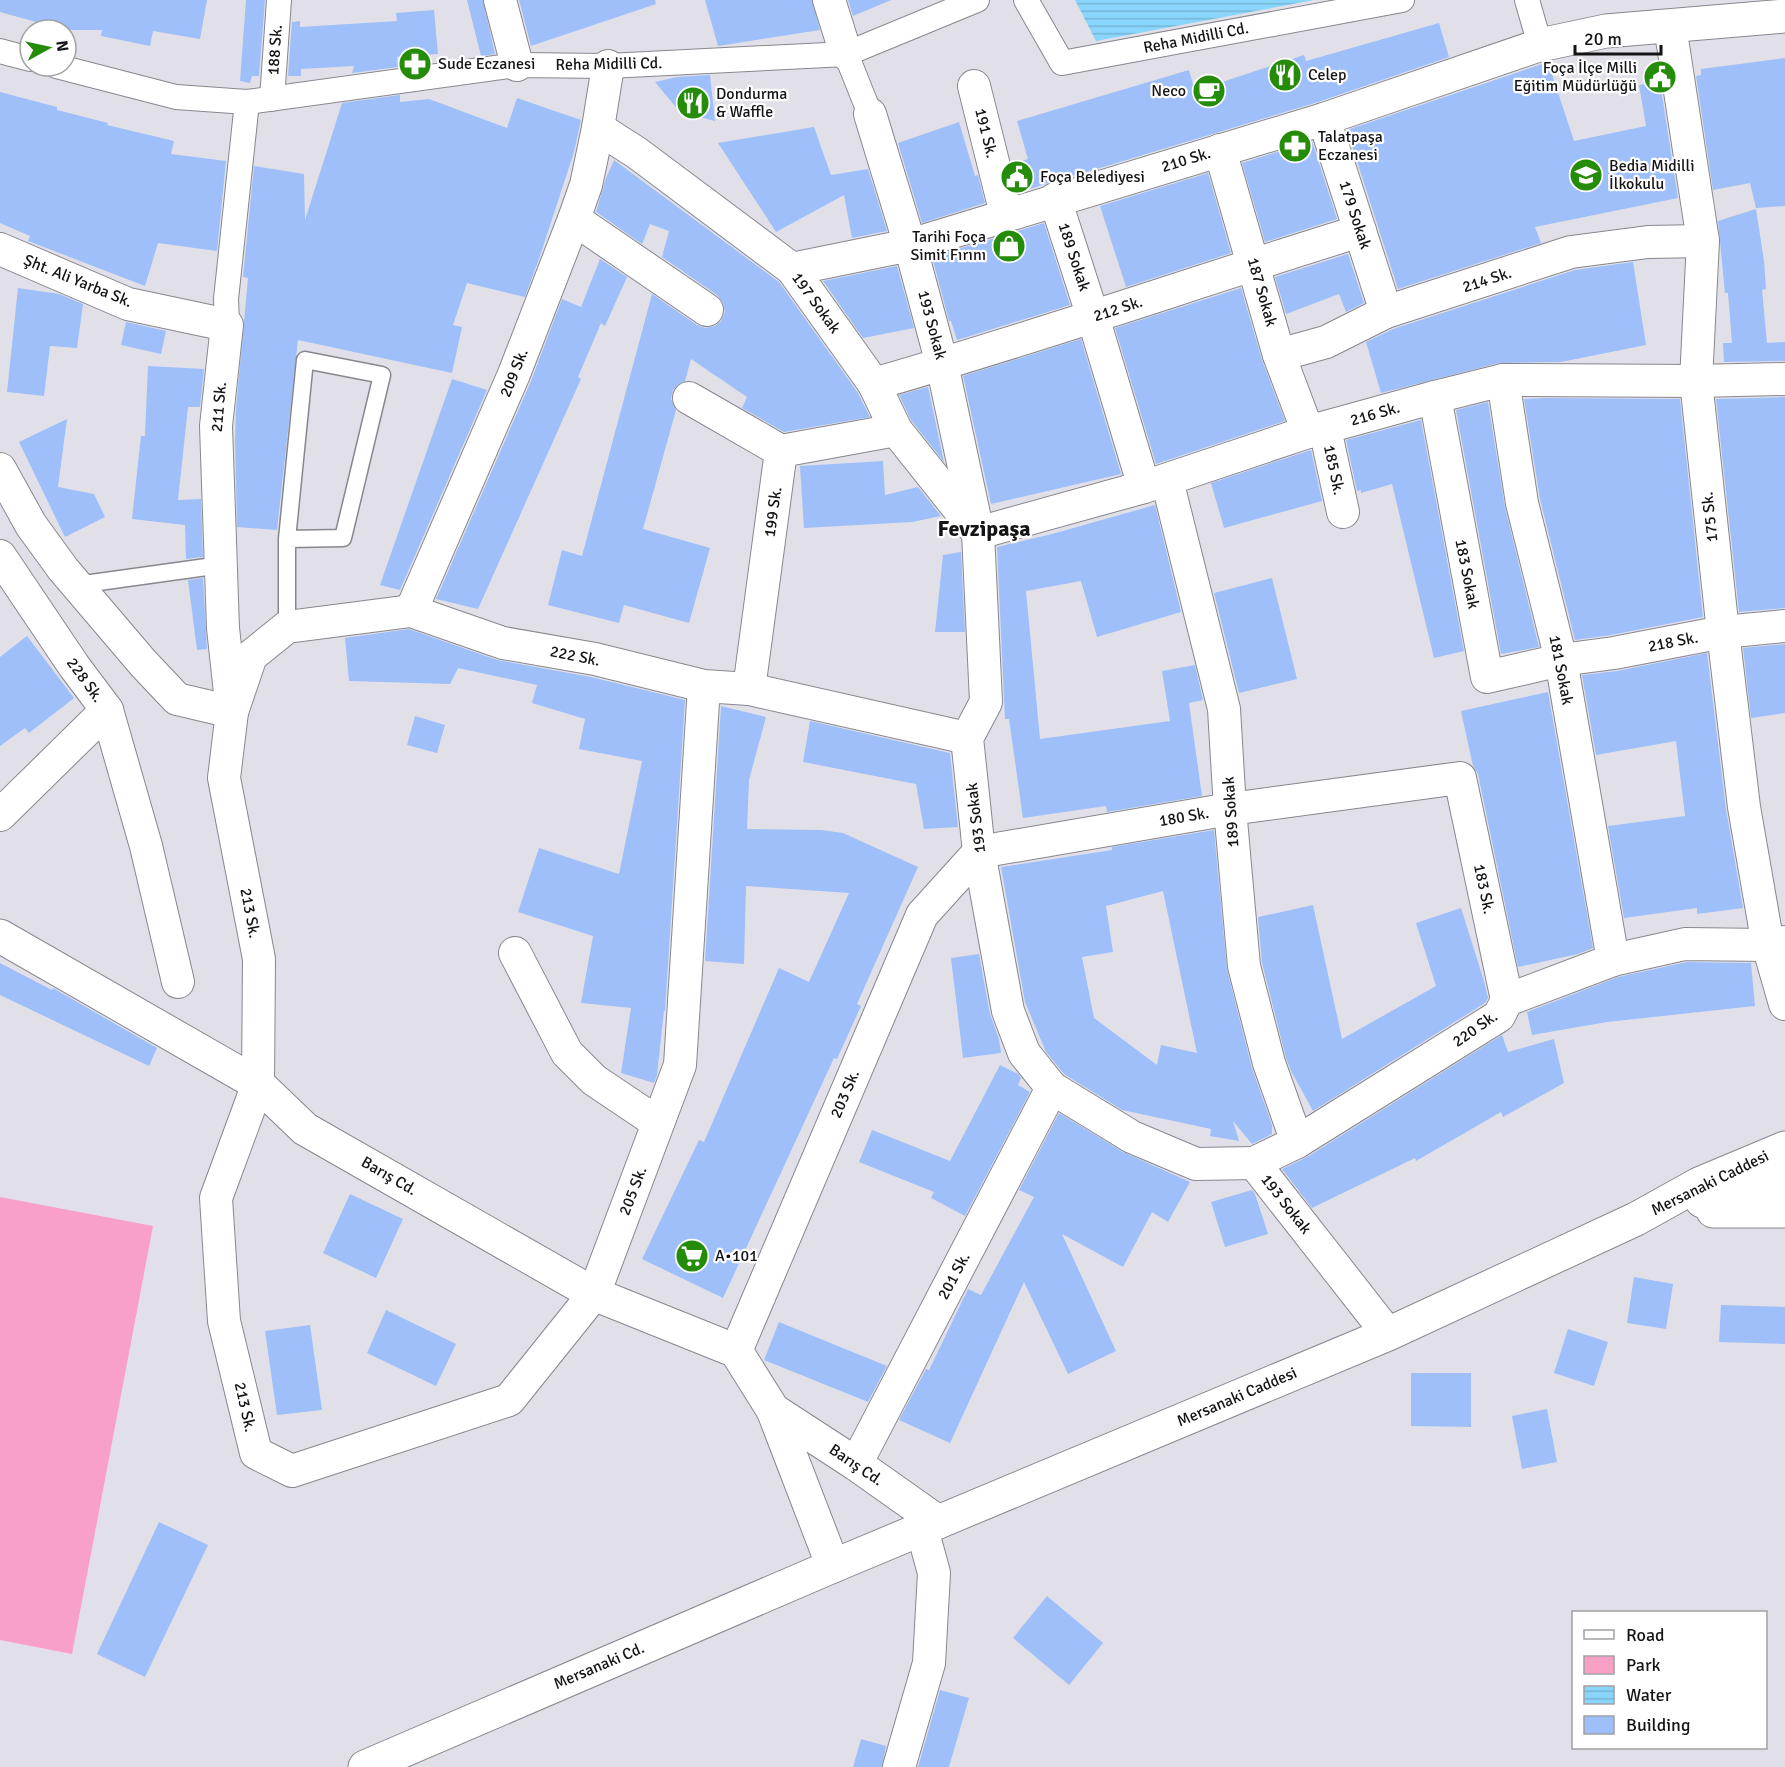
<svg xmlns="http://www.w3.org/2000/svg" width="1785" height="1767" font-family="Signika,sans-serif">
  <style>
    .green { fill: #f9a0c6 }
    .water { fill: url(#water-rules) }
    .building { fill: #9ebffa; fill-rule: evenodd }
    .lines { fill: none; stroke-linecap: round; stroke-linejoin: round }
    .service-casing { stroke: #88878e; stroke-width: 19 }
    .pedestrian-casing { stroke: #88878e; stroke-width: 26 }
    .minor-casing { stroke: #88878e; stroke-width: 34 }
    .tertiary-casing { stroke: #88878e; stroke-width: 35 }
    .service { stroke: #fff; stroke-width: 16 }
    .pedestrian { stroke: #fff; stroke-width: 24 }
    .minor { stroke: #fff; stroke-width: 32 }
    .tertiary { stroke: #fff; stroke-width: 33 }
    .labels { text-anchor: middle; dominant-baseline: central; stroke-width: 4.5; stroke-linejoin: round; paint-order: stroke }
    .street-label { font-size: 16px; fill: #141416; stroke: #fff }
    .poi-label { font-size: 16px; fill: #141416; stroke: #fff; text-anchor: start }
    .district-label { font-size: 22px; font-weight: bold; fill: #141416; stroke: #fff }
  </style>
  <defs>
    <pattern id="water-rules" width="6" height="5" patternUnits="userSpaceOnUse" patternTransform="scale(1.5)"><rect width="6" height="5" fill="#89d5fb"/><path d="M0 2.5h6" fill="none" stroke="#75b6d6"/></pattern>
  </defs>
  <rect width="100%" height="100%" fill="#e1e0e8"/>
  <!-- green -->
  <polygon class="green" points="0,1197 153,1226 72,1654 0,1640"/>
  <!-- water -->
  <polygon class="water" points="1075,0 1314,0 1096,41"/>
  <!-- building -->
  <g class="building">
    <polygon points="0,0 207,0 200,39 153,31 150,46 101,36 102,30 65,30 0,12"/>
    <polygon points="246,0 265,0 259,76 252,76 250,83 240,81"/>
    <polygon points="467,0 483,0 495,54 481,56"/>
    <polygon points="519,0 655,0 656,4 531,46"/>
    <polygon points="705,0 812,0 820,30 718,46"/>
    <polygon points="848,0 891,0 853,16"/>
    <polygon points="434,10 438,54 397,57 398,67 352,73 354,66 301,69 301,76 288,76 292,22 300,21 300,27 397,21 396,13"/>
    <polygon points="1439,23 1449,57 1318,102 1057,181 1050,182 1019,193 1012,164 1028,159 1017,121 1189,70 1195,91 1304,55 1306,61"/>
    <polygon points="1785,58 1785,206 1756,208 1750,183 1713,190 1696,76 1701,75 1701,69"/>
    <polygon points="1548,62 1574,141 1646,126 1639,85 1660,82 1678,198 1535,227 1541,243 1398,289 1347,130"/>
    <polygon points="710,75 715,121 680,112 655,82 677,77"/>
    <polygon points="0,92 57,107 57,110 108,123 107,125 174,141 171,154 226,161 217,251 158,243 145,286 28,241 30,236 0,223"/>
    <polygon points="400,95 400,102 429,99 507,128 517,98 581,120 574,152 539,259 525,297 467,283 453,325 462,327 452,373 298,340 277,530 237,527 235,441 236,409 248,278 243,277 254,166 304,174 305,220 342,103"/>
    <polygon points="959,122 975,176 978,175 985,203 922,223 898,143"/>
    <polygon points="814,127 831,175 868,169 887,231 852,238 844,195 776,232 718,143"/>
    <polygon points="1312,141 1337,219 1265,242 1242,163"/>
    <polygon points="614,160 779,282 858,393 870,417 784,432 742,408 747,397 691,359 685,381 680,383 673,390 671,399 676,410 643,529 710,548 689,623 624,605 619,623 548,605 562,550 582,556 652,294 697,325 705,328 715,326 721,321 725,312 723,303 717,295 662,257 669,231 650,224 642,244 596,212 606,178"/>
    <polygon points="1208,173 1231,253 1126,287 1100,206"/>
    <polygon points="1756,209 1764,261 1766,289 1762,290 1767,343 1785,342 1785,361 1724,362 1723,343 1732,343 1728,293 1725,293 1718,221"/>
    <polygon points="1044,223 1070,305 957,340 951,321 949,321 932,257"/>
    <polygon points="1348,254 1364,303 1346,312 1339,294 1286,314 1275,277"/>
    <polygon points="600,259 627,277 605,326 601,323 578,377 581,379 478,609 436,599 531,381 562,299 581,307"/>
    <polygon points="1633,262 1646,345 1561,362 1499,363 1381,393 1366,342 1393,329 1575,270"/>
    <polygon points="897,266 914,328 863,338 823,281"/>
    <polygon points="18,288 59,294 83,304 77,348 50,346 44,396 7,392"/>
    <polygon points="1241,288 1262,360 1285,421 1156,464 1115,328"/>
    <polygon points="126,322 166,331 161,354 121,345"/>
    <polygon points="1081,339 1121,474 991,504 963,376"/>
    <polygon points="148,366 204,369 200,407 188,407 178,500 201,499 203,557 186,559 185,525 132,519 141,436 145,436"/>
    <polygon points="452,379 487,390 400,590 380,585"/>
    <polygon points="928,387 944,462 911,420 899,395"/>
    <polygon points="1785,397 1785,608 1739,612 1716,399"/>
    <polygon points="1545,398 1680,399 1703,617 1611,635 1575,640 1540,499 1524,399"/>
    <polygon points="1488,402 1505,507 1539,647 1501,654 1456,410"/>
    <polygon points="67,419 58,487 94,494 105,517 65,537 19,442"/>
    <polygon points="1421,420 1464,651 1434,658 1392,484 1361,493 1361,490 1357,491 1346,440"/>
    <polygon points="1311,450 1322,501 1224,528 1211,483"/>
    <polygon points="883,461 885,495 918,487 941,516 912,522 804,528 800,466"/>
    <polygon points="1155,505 1181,612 1097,637 1081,581 1026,591 1040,739 1170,721 1162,671 1195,665 1203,700 1189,703 1202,796 1107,812 1106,806 1023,818 1009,719 1005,719 997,547 1052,534"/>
    <polygon points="961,552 965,632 935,632 943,555"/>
    <polygon points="203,578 207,649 197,650 188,580"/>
    <polygon points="1272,578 1297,679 1239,693 1214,593"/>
    <polygon points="409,629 497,660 591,677 685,700 665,1011 664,1011 657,1075 654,1083 621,1073 631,1008 581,1003 593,936 518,912 539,848 619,874 642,761 579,749 585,719 532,703 537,685 458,668 450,684 349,681 345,638"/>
    <polygon points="27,636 74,698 29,733 25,728 0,746 0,657"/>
    <polygon points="1785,644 1785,713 1751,718 1743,648"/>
    <polygon points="1707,653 1726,809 1743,908 1697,914 1697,908 1624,918 1608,826 1685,816 1676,741 1596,755 1582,675 1617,671"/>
    <polygon points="1548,692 1593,948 1578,954 1518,967 1478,774 1473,766 1461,711"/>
    <polygon points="721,706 766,717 749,780 747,829 821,830 843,833 918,867 857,1004 861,1006 837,1059 834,1058 723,1298 642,1259 699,1140 704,1142 779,968 809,982 849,893 746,886 744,964 705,961"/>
    <polygon points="415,716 445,725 437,753 407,745"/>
    <polygon points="810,721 950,753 958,827 924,829 916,784 803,762"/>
    <path d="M1214,830l13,140 25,98 20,57v9l-20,10 -19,-23 6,20 -29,-5 1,-7 -89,-19 -58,-36 -18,-22 -21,-50 -24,-135 111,-17v-3zM1163,891l34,162 -36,-8 -4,20 -63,-47 -12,-61 31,-5 -7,-46z"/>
    <polygon points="1313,905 1342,1039 1436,986 1416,923 1461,908 1484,981 1488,998 1485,1003 1313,1111 1291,1071 1286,1058 1262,963 1258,917"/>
    <polygon points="979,954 990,1014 999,1039 1001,1053 963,1058 951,958"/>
    <polygon points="1687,962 1751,963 1755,1006 1607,1022 1532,1035 1527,1012 1618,977"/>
    <polygon points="0,963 52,990 53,988 157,1048 149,1066 0,995"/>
    <polygon points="1502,1035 1508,1052 1554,1039 1564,1083 1503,1117 1501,1112 1416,1161 1415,1158 1312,1208 1282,1169 1307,1157"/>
    <polygon points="1000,1065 1018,1074 1021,1078 1018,1085 1030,1092 965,1216 931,1198 934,1192 859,1162 872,1130 950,1161"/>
    <polygon points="1059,1113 1123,1152 1190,1182 1168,1222 1152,1212 1123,1267 1062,1234 1116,1351 1068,1374 1024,1282 950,1443 899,1420 926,1369 929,1370 968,1289 981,1295 1034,1197 1019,1190"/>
    <polygon points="1252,1190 1255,1194 1268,1234 1225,1247 1211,1202"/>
    <polygon points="350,1194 403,1219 376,1278 323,1253"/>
    <polygon points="1634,1277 1673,1284 1666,1329 1627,1323"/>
    <polygon points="1721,1305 1785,1307 1785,1344 1719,1342"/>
    <polygon points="386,1310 456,1344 436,1386 367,1353"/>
    <polygon points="779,1322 887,1366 868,1402 764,1360"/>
    <polygon points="310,1325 322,1410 277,1415 265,1331"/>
    <polygon points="1568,1329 1608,1342 1594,1386 1554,1373"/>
    <polygon points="1411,1373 1471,1373 1471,1427 1411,1426"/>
    <polygon points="1547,1409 1557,1462 1522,1469 1512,1416"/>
    <polygon points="159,1522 208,1545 145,1677 97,1654"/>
    <polygon points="1047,1596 1103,1643 1069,1685 1013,1638"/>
    <polygon points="940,1690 969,1698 949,1767 918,1767"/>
    <polygon points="861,1739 886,1746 882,1767 853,1767"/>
  </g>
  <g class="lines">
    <defs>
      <g id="service">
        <polyline points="77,585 221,565"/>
        <polyline points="287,627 287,539 305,360 382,375 343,538 287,539"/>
      </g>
      <g id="pedestrian">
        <polyline points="1026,0 1062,63 1402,0"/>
        <polyline points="1527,0 1540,45"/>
        <polyline points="0,51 30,59"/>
        <polyline points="846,54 870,114"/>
        <polyline points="56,66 176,97 247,102 517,65 608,66 846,54 977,0"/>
        <polyline points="272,99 279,0"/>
        <polyline points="227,325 226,299 247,102"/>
      </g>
      <g id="minor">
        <polyline points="500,0 517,65"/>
        <polyline points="829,0 846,54"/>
        <polyline points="1670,26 1703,241 1696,381 1723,632 1744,807 1768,945 1785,1004"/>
        <polyline points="974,86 1006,214"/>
        <polyline points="870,114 910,245 942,364 978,533 986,702 967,738 979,852 1008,1011 1024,1053 1052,1088 1132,1137 1196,1164 1254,1163 1388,1334"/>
        <polyline points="1324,119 1386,312"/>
        <polyline points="598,128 637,153 792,269 874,384 896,430 978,533 1144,487 1308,432 1435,397 1503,380 1696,381 1785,379"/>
        <polyline points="1220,150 1279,355 1308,432"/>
        <polyline points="1055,199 1093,317 1144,487"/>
        <polyline points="574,219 707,310"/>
        <polyline points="0,249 128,304 227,325 216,426 223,628 231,702"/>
        <polyline points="792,269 910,245 1324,119 1540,45"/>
        <polyline points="1279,355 1326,342 1386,312 1571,252 1648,242 1703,241"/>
        <polyline points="1503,380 1522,503 1561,660 1613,960"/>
        <path d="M874,384c164,-47 324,-103 486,-153"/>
        <polyline points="1435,397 1487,677 1561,660 1614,653 1723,632 1785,626"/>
        <polyline points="689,398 781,451"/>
        <polyline points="1325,429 1343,512"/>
        <polyline points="0,469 31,525 63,569 143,663 177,699 232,712"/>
        <polyline points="1167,480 1224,709 1230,809 1244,966 1269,1063 1297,1142"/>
        <polyline points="0,556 74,666 107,710 0,815"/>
        <polyline points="411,611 514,374 574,219 586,185 598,128 608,66"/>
        <polyline points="704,686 680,1065 594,1294 509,1400 292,1471 256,1453 224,1321 216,1198 258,1084 259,959 224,778 232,712 251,656 287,627 411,611 503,643 595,659 704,686 749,689 967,738"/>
        <polyline points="749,689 781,451 896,430"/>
        <polyline points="107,710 146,846 178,982"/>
        <polyline points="515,953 567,1053 594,1080 658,1123"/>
        <polyline points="1254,1163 1297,1142 1499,1016 1507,1000 1613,960 1685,944 1768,945 1785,942"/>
        <polyline points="736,1351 922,915 979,852 1230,809 1460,778 1507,1000"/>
        <polyline points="856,1464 1052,1088"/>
        <polyline points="899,1767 929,1663 934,1573 922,1529"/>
      </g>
      <g id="tertiary">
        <polyline points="1540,45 1606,31 1785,16"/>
        <polyline points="0,936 258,1084 305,1129 594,1294 736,1351 773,1410 833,1566"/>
        <polyline points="1702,1201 1785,1181"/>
        <polyline points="1713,1211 1785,1211"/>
        <polyline points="773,1410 856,1464 938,1522"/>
        <polyline points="365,1767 833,1566 1388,1334 1636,1219 1699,1184 1785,1148"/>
      </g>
    </defs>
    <!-- service casing -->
    <use href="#service" class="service-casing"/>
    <!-- pedestrian casing -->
    <use href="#pedestrian" class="pedestrian-casing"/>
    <!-- minor casing -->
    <use href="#minor" class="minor-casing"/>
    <!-- tertiary casing -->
    <use href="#tertiary" class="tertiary-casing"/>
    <!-- service -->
    <use href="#service" class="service"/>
    <!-- pedestrian -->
    <use href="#pedestrian" class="pedestrian"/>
    <!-- minor -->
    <use href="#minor" class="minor"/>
    <!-- tertiary -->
    <use href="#tertiary" class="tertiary"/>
  </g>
  <!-- icons -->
  <defs>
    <symbol id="pharmacy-disc" viewBox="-11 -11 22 22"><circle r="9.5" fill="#258c09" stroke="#fff"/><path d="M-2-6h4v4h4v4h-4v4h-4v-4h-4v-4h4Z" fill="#fff"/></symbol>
    <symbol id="restaurant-disc" viewBox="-11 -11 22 22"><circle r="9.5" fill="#258c09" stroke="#fff"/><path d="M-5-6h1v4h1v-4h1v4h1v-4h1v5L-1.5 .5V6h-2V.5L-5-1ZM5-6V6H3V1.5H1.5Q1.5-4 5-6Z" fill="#fff"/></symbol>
    <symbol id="civic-disc" viewBox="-11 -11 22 22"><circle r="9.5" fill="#258c09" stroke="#fff"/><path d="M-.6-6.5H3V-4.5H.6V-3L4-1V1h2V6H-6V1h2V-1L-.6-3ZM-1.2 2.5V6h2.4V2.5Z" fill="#fff"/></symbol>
    <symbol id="cafe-disc" viewBox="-11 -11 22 22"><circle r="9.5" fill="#258c09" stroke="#fff"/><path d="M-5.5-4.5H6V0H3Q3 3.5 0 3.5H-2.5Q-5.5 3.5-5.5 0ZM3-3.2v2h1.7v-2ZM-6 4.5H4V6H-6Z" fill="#fff"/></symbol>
    <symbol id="school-disc" viewBox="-11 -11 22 22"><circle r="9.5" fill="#258c09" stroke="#fff"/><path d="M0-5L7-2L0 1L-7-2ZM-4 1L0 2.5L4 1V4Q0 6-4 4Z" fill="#fff"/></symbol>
    <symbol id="shop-disc" viewBox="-11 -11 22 22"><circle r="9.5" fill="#258c09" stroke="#fff"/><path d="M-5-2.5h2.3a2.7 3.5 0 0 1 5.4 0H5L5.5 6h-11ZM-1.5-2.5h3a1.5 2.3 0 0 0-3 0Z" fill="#fff"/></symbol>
    <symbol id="supermarket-disc" viewBox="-11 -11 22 22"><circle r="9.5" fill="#258c09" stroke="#fff"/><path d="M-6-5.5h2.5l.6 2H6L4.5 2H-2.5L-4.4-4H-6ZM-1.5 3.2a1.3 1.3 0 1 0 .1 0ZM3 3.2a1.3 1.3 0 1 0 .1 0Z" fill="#fff"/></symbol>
  </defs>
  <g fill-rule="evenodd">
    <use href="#pharmacy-disc" x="396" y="45" width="38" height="38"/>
    <use href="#restaurant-disc" x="1266" y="56" width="38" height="38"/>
    <use href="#civic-disc" x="1641" y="58" width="38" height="38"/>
    <use href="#cafe-disc" x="1190" y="72" width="38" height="38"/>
    <use href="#restaurant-disc" x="674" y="84" width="38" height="38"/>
    <use href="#pharmacy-disc" x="1276" y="127" width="38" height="38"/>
    <use href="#school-disc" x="1567" y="156" width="38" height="38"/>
    <use href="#civic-disc" x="998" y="158" width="38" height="38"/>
    <use href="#shop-disc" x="990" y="227" width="38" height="38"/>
    <use href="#supermarket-disc" x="673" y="1237" width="38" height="38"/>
  </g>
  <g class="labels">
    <!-- street labels -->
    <g class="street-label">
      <text transform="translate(1196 38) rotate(-11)">Reha Midilli Cd.</text>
      <text transform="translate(275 50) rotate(-86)">188 Sk.</text>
      <text transform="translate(609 64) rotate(-1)">Reha Midilli Cd.</text>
      <text transform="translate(986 133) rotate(76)">191 Sk.</text>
      <text transform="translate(1186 160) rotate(-17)">210 Sk.</text>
      <text transform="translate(1355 215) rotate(72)">179 Sokak</text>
      <text transform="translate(1074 257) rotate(72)">189 Sokak</text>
      <text transform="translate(1487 280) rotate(-18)">214 Sk.</text>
      <text transform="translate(78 281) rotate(22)">Şht. Ali Yarba Sk.</text>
      <text transform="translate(1262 292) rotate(74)">187 Sokak</text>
      <text transform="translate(816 303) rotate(54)">197 Sokak</text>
      <text transform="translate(1118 309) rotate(-18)">212 Sk.</text>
      <text transform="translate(932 325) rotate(75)">193 Sokak</text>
      <text transform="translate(514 373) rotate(-68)">209 Sk.</text>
      <text transform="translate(219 407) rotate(-85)">211 Sk.</text>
      <text transform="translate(1375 414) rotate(-16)">216 Sk.</text>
      <text transform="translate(1334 470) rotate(78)">185 Sk.</text>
      <text transform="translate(773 512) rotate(-82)">199 Sk.</text>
      <text transform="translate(1710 517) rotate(-96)">175 Sk.</text>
      <text transform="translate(1467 574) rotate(79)">183 Sokak</text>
      <text transform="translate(1673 642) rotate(-11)">218 Sk.</text>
      <text transform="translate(575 656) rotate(11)">222 Sk.</text>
      <text transform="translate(1561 670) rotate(79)">181 Sokak</text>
      <text transform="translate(85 680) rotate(54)">228 Sk.</text>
      <text transform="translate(1231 812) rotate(-94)">189 Sokak</text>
      <text transform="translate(1184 817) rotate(-10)">180 Sk.</text>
      <text transform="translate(976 818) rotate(-97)">193 Sokak</text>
      <text transform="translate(1484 889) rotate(78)">183 Sk.</text>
      <text transform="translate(250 913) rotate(79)">213 Sk.</text>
      <text transform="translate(1475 1029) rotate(-35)">220 Sk.</text>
      <text transform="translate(845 1094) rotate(-67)">203 Sk.</text>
      <text transform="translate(389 1176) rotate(30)">Barış Cd.</text>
      <text transform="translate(1710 1183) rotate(-26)">Mersanaki Caddesi</text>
      <text transform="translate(633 1191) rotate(-69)">205 Sk.</text>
      <text transform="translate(1286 1204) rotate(52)">193 Sokak</text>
      <text transform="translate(954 1276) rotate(-62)">201 Sk.</text>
      <text transform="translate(1237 1397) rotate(-23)">Mersanaki Caddesi</text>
      <text transform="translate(245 1407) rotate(77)">213 Sk.</text>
      <text transform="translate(856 1465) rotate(34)">Barış Cd.</text>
      <text transform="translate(599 1666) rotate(-23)">Mersanaki Cd.</text>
    </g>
    <!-- poi labels -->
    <g class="poi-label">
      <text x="438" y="64">Sude Eczanesi</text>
      <text x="1637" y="68" text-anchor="end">Foça İlçe Milli<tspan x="1637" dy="18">Eğitim Müdürlüğü</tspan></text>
      <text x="1308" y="75">Celep</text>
      <text x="1186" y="91" text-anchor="end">Neco</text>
      <text x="716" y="94">Dondurma<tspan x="716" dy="18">&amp; Waffle</tspan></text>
      <text x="1318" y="137">Talatpaşa<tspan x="1318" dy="18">Eczanesi</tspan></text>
      <text x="1609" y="166">Bedia Midilli<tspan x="1609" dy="18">İlkokulu</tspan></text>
      <text x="1040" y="177">Foça Belediyesi</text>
      <text x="986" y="237" text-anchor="end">Tarihi Foça<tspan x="986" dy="18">Simit Fırını</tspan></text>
      <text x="715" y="1256">A•101</text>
    </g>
    <!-- district labels -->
    <g class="district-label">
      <text x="984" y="528">Fevzipaşa</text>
    </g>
  </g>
  <!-- legend -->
  <rect x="1572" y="1611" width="195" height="138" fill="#ffffff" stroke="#a1a1a2" stroke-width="1.5"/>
  <rect x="1584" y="1630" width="30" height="9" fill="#ffffff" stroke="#a1a1a2" stroke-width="1.5"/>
  <text x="1626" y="1641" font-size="18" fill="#141416">Road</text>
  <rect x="1584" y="1656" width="30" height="18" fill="#f9a0c6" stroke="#a1a1a2" stroke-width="1.5"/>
  <text x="1626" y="1671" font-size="18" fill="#141416">Park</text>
  <rect x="1584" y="1686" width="30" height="18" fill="url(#water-rules)" stroke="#a1a1a2" stroke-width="1.5"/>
  <text x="1626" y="1701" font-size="18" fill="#141416">Water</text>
  <rect x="1584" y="1716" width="30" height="18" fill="#9ebffa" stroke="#a1a1a2" stroke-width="1.5"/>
  <text x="1626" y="1731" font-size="18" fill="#141416">Building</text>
  <!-- north arrow -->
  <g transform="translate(48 48) rotate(82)"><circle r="28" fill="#ffffff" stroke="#a1a1a2" stroke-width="1.5"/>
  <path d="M0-4.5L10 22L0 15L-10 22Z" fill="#258c09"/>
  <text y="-9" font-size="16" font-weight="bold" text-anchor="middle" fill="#141416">N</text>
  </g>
  <!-- scale -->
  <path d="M1575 45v9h86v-9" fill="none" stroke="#141416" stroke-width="3"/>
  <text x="1584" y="45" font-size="18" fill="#141416" stroke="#ffffff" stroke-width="4.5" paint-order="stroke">20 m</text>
</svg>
